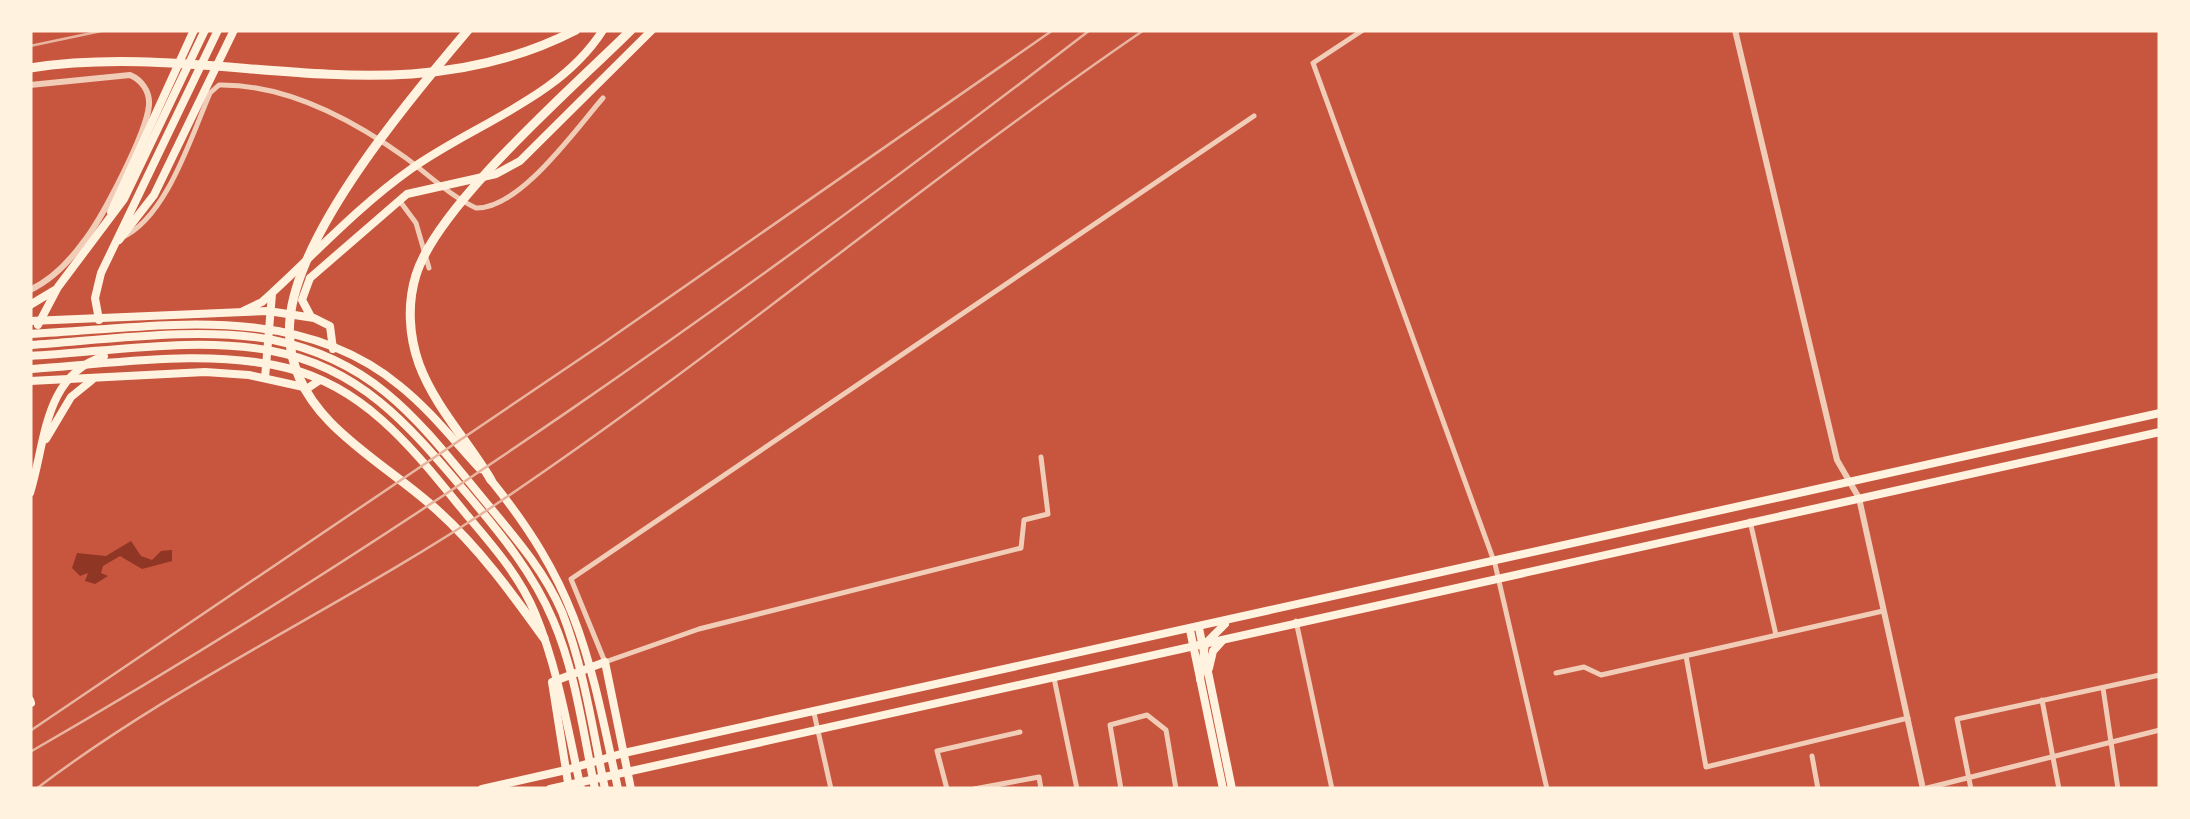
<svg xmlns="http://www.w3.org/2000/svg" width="2190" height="819" font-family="Overpass,sans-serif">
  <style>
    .water { fill: #8f3625 }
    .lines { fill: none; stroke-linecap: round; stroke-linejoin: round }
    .minor { stroke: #f1ccb7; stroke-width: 5 }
    .tertiary { stroke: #f1ccb7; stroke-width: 6 }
    .secondary { stroke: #fff3e0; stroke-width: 8 }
    .primary { stroke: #fff3e0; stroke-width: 8 }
    .trunk { stroke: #fff3e0; stroke-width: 9 }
    .rail { stroke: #e9b49f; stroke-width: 2.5 }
  </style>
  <rect width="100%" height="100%" fill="#c8553d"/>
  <!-- water -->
  <polygon class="water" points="131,541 141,556 152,560 161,551 172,550 172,561 142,569 120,556 103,566 101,573 108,576 95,584 85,581 88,573 80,576 72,568 77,553 106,556"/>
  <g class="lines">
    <!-- minor -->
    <g class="minor">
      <polyline points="1363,30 1313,63 1495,564 1547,789"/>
      <polyline points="399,200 416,223 429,268"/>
      <path d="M121,238c45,-19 70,-101 89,-145l9,-8c68,-1 133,34 187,73 23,17 43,37 70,50 44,1 99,-78 127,-110"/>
      <polyline points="1041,457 1048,514 1024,520 1021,548 699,629 605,662 571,579 1254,116"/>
      <polyline points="1750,521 1776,635"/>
      <polyline points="1296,621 1332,789"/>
      <polyline points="1686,656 1706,767 1908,718"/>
      <polyline points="1556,673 1584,667 1601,675 1883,611"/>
      <polyline points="1054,678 1077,789"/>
      <polyline points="2103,688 2118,789"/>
      <polyline points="2042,700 2059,789"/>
      <polyline points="814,713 831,789"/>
      <polyline points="1812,756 1818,789"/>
      <polyline points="947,789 937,751 1020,732"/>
      <polyline points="974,789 1039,777 1041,789"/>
      <polyline points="1121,789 1110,725 1147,715 1166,730 1176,789"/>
      <polyline points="1923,789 2160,730"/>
      <polyline points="1971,789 1957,719 2160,675"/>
    </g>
    <!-- tertiary -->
    <g class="tertiary">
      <polyline points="1735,30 1837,460 1859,498 1923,789"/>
      <path d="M30,85l100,-10c12,5 20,17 19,30 -2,28 -48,116 -67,139 -14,19 -31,36 -52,46"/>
    </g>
    <!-- secondary -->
    <g class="secondary">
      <polyline points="111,212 194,30"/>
      <polyline points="119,240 154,195 234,30"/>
      <polyline points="310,278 407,194 496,174 520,161 652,30"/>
      <path d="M243,311l19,-9c49,-44 95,-95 149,-133 63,-45 149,-71 192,-139"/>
      <polyline points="265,378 272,294"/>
      <polyline points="1199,628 1232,789"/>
      <polyline points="1190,630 1223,789"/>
      <polyline points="1209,668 1213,651 1222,641"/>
      <polyline points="30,700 31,703"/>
      <polyline points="482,789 566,770"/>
      <polyline points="550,789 568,785"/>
      <polyline points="569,789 552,682 605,662 631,789"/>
    </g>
    <!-- primary -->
    <g class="primary">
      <polyline points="30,305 55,290"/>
      <polyline points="310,315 302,300 310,278"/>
      <polyline points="99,320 95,298 101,273 218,30"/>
      <polyline points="30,321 268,311 314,318 330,326 333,349"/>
      <polyline points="38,325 58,287 124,199 205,30"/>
      <path d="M30,334c126,-6 265,-35 370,52 30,24 54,55 80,83"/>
      <path d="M31,345c73,-5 170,-19 242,-5 104,21 148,84 211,160 29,35 60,70 78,112 22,56 31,119 43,177"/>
      <path d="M30,356c76,-4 168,-20 242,-5 91,17 140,78 196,144 33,39 65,78 85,125 23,53 30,113 42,169"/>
      <path d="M30,369c83,-5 175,-21 257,-1 81,20 129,85 179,146 26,31 53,61 69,99 23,56 33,117 46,176"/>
      <polyline points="30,381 205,372 249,375 308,388 320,380"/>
      <polyline points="46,439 71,397 92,380"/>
      <path d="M490,479c89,110 99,176 128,310"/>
      <path d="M30,493c16,-51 13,-117 74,-137"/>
      <polyline points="1200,679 1205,644 1225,624"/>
      <polyline points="566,770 624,753 2160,413"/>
      <polyline points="568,785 2160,432"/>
    </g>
    <!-- trunk -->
    <g class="trunk">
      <path d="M468,30c-57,67 -170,201 -178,289 -4,40 13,75 40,103 32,33 73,57 107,88 42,38 74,82 107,128"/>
      <path d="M30,68c187,-29 366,55 546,-38"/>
      <path d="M491,480c-23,-39 -56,-73 -72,-116 -10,-28 -12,-60 -3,-89 22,-71 159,-189 215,-245"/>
    </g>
    <!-- rail -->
    <g class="rail">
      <polyline points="30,46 106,30"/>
      <polyline points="30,731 602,344 1053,30"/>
      <path d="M30,752c370,-213 722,-462 1060,-722"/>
      <path d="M36,789c142,-108 308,-183 456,-282 224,-150 430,-325 652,-477"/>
    </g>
  </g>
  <!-- border -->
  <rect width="2190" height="819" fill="none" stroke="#fff3e0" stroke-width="65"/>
</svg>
